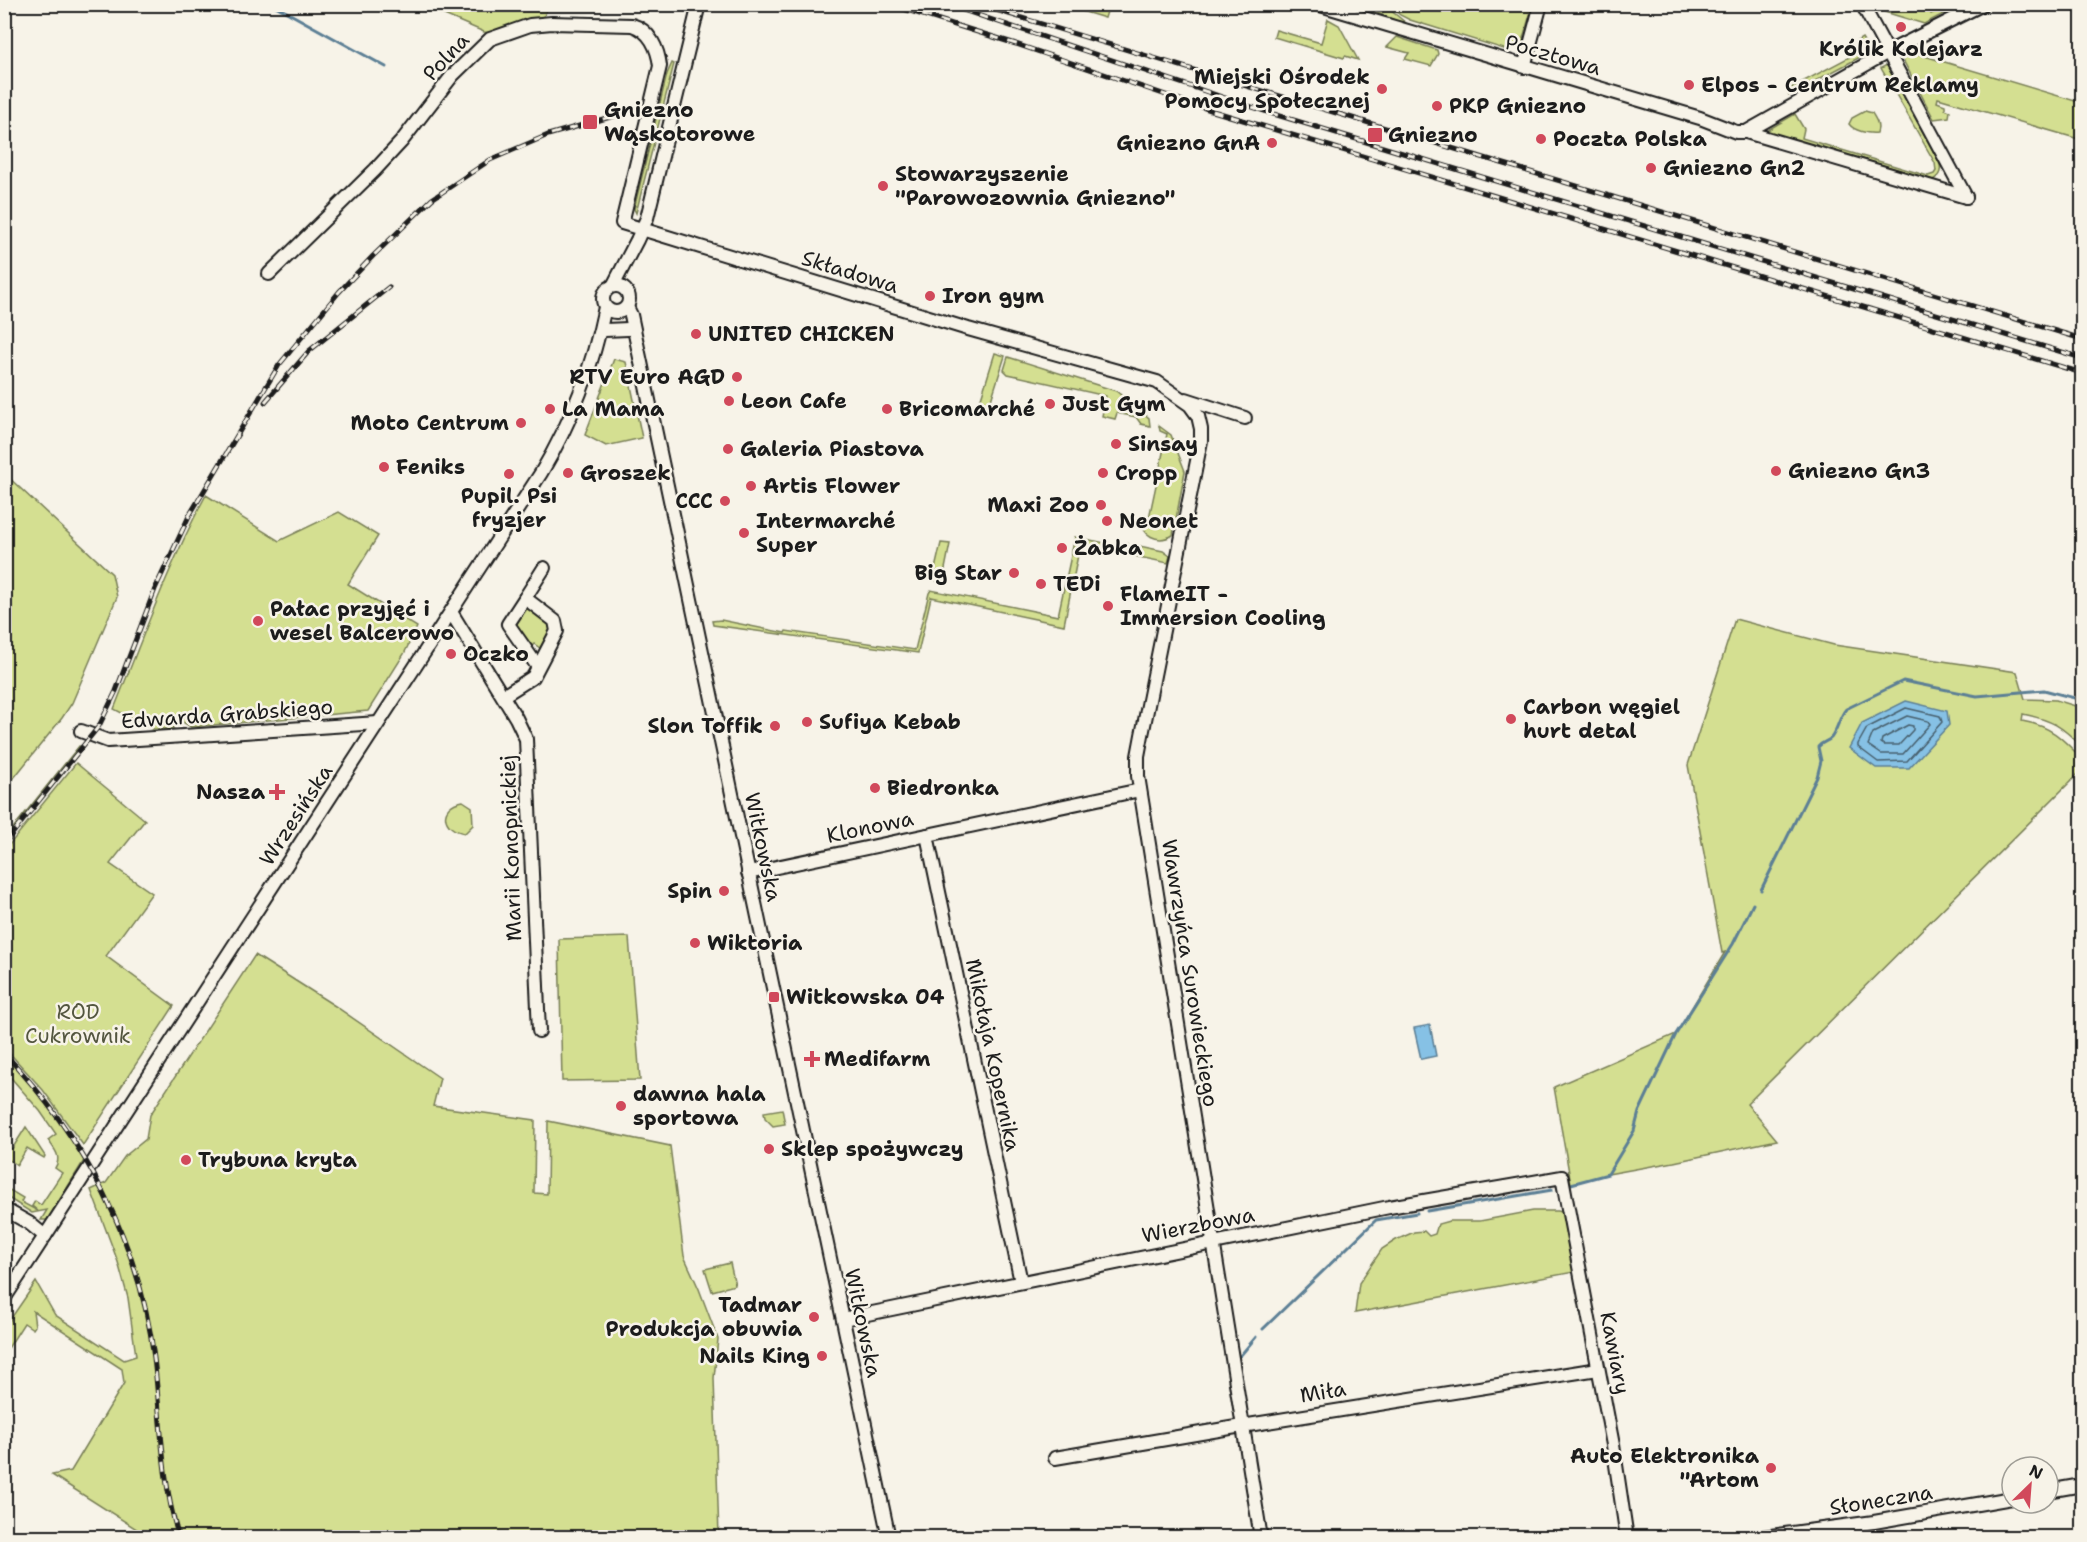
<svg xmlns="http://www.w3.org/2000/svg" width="2087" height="1542" font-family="'Shantell Sans',sans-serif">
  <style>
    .green { fill: #d4df91; stroke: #787e56; stroke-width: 1.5 }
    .water { fill: #86c1e5; stroke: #5c7f95; stroke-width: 1.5 }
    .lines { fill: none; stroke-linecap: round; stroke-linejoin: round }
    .shore { stroke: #465e6c; stroke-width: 1.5 }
    .stream { stroke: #5c7f95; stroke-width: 3 }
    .minor-casing { stroke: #1c1c1c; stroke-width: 16 }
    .minor { stroke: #f7f3e8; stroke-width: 12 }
    .rail-casing { stroke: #1c1c1c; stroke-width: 5 }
    .rail { stroke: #f7f3e8; stroke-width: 3; stroke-dasharray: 9; stroke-linecap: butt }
    .poi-dot { fill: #d1495b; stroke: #f7f3e8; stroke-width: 2 }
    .labels { text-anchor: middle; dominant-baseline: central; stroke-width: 5; stroke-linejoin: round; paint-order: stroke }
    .poi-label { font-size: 21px; font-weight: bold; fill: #1c1c1c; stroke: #f7f3e8; text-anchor: start }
    .street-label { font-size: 21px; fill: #1c1c1c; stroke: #f7f3e8 }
    .park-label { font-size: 21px; fill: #53563f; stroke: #f7f3e8 }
  </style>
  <rect width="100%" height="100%" fill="#f7f3e8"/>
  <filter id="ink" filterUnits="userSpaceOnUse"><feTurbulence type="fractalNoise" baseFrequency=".0167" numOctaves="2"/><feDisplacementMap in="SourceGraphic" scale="12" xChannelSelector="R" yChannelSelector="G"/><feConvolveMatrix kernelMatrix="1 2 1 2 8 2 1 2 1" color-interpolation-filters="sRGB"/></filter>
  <g filter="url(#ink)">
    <!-- green -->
    <g class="green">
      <polygon points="421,5 549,5 544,16 494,33 484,32"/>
      <polygon points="1079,5 1079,4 1109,5 1105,18 1078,10"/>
      <polygon points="1362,5 1384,5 1411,27 1366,8"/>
      <polygon points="1389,5 1533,5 1523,38 1527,38 1524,47 1512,44 1507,50 1410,20 1400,15"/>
      <polygon points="1881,5 1926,5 1931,14 1950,5 1961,5 1924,24 1885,12"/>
      <polygon points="1328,19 1339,25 1358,60 1345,56 1344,58 1274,37 1276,30 1321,43"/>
      <polygon points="1397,37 1437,50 1438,54 1431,66 1405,59 1409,53 1387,47"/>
      <polygon points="1862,38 1865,43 1864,55 1789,95 1787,90 1861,51 1857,41"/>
      <polygon points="1911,52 2082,103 2082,140 1938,98 1937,102 1945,105 1945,109 1950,111 1949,117 1934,119 1903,60 1906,54"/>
      <polygon points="672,63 674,64 636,213 634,209 667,74"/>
      <path d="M1887,65l52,97c3,8 1,14 -6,18l-167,-49 29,-17 9,15 -2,9 126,38 6,-2 2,-3 -1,-8 -54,-95z"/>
      <path d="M1865,111l7,2c4,7 8,12 5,20 -9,1 -23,-2 -28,-9l3,-6z"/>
      <polygon points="995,353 1005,356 987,413 977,411"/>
      <polygon points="1008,357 1116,391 1149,418 1150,426 1141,424 1136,417 1117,413 1115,419 1102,416 1106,396 1008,374 1004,370"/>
      <polygon points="614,359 626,362 642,438 606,446 585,435"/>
      <path d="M1159,426l12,9 14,36 -12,64c-15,9 -33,1 -31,-18l7,1 18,-84 -7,-3z"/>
      <polygon points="5,474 112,574 117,597 72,703 62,718 5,789"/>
      <path d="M206,495l73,46 60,-29 39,24 -30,48 69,43 -13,27 -36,57 -177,16 -10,-6 -9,8h-20l-38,-20c29,-72 55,-145 92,-214z"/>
      <polygon points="1075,537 1125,547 1128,543 1127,548 1133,550 1135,545 1163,551 1170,556 1168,563 1080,545 1064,625 931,597 918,653 713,625 712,621 721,620 785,633 786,631 915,650 929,593 931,590 1058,616"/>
      <polygon points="941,543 950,544 942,584 935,580 934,573"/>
      <polygon points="526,605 550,624 550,631 540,648 534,644 532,646 514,623"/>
      <path d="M1735,619l99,26 183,27 8,27 31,1 26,8v39c-20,-21 -30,-27 -59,-33l-1,7c29,5 40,17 60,38v11l-335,334 30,36 -103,22 -66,12 -37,10 -17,-97 122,-53 49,-82 -3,1 -34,-188z"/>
      <polygon points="79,746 84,747 5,844 5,838"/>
      <polygon points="76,763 145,820 110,864 152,893 106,956 174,1006 83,1145 43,1090 4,1047 5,850"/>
      <path d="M463,801l9,6 1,18 -8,8c-24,-3 -27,-28 -2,-32z"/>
      <polygon points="629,937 640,1080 562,1081 559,939"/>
      <polygon points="255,955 335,1006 440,1078 433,1106 535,1120 534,1193 547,1194 548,1121 670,1146 684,1256 699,1289 718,1339 714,1378 719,1537 149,1537 52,1475 71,1471 124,1383 122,1369 33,1311 35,1326 33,1329 24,1323 5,1353 5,1327 36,1282 55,1315 124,1360 136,1356 128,1298 118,1262 91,1190 106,1183 125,1156 146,1139 150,1115"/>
      <path d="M5,1053l48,55 32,51 -38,61h-6l6,-10 -15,3 -27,-17v-11l1,3 17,10 -2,4 17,9 -6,-5 3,-5 6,4 21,-32 -7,-5c7,-11 0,-18 -7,-28l8,-6 -16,-23 -35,-40z"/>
      <polygon points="782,1109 785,1124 773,1126 765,1118 764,1112"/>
      <polygon points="26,1127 45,1156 44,1158 27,1148 17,1165 5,1157 5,1145 12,1149"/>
      <polygon points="1533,1211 1558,1211 1565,1213 1574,1272 1355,1313 1359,1283 1382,1249 1396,1240 1414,1232 1424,1231 1429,1236 1435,1234 1438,1224 1449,1221 1480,1221"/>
      <polygon points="730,1263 735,1285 712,1291 705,1269"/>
    </g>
    <!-- water -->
    <g class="water">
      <polygon points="1906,701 1947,711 1949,725 1909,768 1876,768 1849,748 1862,723"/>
      <polygon points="1430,1025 1436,1056 1421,1059 1414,1028"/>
    </g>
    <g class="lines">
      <!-- shore -->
      <g class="shore">
        <polygon points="1906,708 1940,716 1942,722 1907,761 1878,762 1858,747 1858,744 1867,728"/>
        <polygon points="1907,716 1928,721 1930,724 1903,754 1881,754 1868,745 1873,733"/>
        <polygon points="1908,725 1913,726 1913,730 1899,745 1884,745 1881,743 1882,739"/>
      </g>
      <!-- stream -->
      <g class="stream">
        <polyline points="272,4 386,67"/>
        <path d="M1761,890l56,-113 4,-16 -3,-14c5,-6 9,-5 13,-9 7,-9 8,-21 15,-29l57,-28 74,15 67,-6 38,10"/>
        <polyline points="1571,1184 1608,1174 1634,1131 1639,1112 1676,1034 1733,944 1753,904"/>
        <polyline points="1427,1211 1552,1190"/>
        <polyline points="1263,1329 1376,1220 1417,1213"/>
        <polyline points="1240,1356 1256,1337"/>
      </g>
      <defs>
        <g id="minor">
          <polyline points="1317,4 1700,118 1736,132 1746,132 1966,197"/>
          <polyline points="1862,4 1966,197"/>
          <polyline points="1524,67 1541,4"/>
          <polyline points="1746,132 1888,52 1983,4"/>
          <path d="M269,274l106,-104 26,-28 51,-66 38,-37 40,-14 22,-2 80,2c18,5 26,24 28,41l-38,157 346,106 189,53 33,23 8,11 3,13v12l-59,294 -4,21v20l123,762"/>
          <circle cx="616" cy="299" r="13"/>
          <polyline points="613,286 637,240 647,218 699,4"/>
          <polyline points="627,307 631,315 889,1538"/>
          <polyline points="605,330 628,329"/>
          <polyline points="1186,399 1245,418"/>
          <polyline points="525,598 544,568"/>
          <polyline points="451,612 516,718 526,739 539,1031"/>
          <polyline points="503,696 533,677 557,631 555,621 525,598 508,624 538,667"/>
          <polyline points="81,731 108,741 378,723"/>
          <polyline points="927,835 1021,1282"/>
          <polyline points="748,873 1140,790"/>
          <polyline points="4,1209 29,1223 45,1236"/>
          <path d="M4,1299l537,-826c31,-52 52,-107 64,-166"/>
          <polyline points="843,1319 1389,1207 1562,1177 1613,1445 1627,1538"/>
          <polyline points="1055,1458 1242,1426 1598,1369"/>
          <polyline points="2048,1491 2082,1485"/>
          <polyline points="1755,1538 1874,1522 2012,1498"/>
        </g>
      </defs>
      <!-- minor casing -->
      <use href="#minor" class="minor-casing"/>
      <!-- minor -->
      <use href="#minor" class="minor"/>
      <defs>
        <g id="rail">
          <polyline points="888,4 1016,44 1213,111 2082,373"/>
          <polyline points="945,4 1267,112 2082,358"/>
          <polyline points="976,4 2082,339"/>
          <polyline points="265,402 309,351 389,287"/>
          <polyline points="4,844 99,726 116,691 155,589 189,516 279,365 339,292 373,256 432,199 490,160 548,135 624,113"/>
          <path d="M4,1053c80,84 136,189 150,305 7,59 7,122 25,180"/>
        </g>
      </defs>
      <!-- rail casing -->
      <use href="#rail" class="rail-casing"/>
      <!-- rail -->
      <use href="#rail" class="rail"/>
    </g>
  </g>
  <!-- markers -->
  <g class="poi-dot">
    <circle cx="1901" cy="27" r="6"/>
    <circle cx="1689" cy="85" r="6"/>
    <circle cx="1382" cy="89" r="6"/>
    <circle cx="1437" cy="106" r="6"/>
    <rect x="582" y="114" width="16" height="16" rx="3"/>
    <rect x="1367" y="127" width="16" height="16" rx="3"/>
    <circle cx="1541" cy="139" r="6"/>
    <circle cx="1272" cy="143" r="6"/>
    <circle cx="1651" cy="168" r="6"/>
    <circle cx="883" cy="186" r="6"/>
    <circle cx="930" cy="296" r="6"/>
    <circle cx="696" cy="334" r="6"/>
    <circle cx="737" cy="377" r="6"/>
    <circle cx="729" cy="401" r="6"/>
    <circle cx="1050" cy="404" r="6"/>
    <circle cx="550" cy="409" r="6"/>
    <circle cx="887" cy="409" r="6"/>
    <circle cx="521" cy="423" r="6"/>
    <circle cx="1116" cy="444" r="6"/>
    <circle cx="728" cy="449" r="6"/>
    <circle cx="384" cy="467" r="6"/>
    <circle cx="1776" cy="471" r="6"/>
    <circle cx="568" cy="473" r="6"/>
    <circle cx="1103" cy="473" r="6"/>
    <circle cx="509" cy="474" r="6"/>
    <circle cx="751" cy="486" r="6"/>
    <circle cx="725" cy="501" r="6"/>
    <circle cx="1101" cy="505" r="6"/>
    <circle cx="1107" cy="521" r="6"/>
    <circle cx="744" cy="533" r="6"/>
    <circle cx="1062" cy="548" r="6"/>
    <circle cx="1014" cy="573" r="6"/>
    <circle cx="1041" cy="584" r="6"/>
    <circle cx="1108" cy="606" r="6"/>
    <circle cx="258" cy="621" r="6"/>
    <circle cx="451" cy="654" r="6"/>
    <circle cx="1511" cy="719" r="6"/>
    <circle cx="807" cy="722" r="6"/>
    <circle cx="775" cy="726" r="6"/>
    <circle cx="875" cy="788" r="6"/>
    <path d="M274 783h6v6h6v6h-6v6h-6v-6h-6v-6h6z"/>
    <circle cx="724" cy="891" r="6"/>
    <circle cx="695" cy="943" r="6"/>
    <rect x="768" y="991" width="12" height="12" rx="3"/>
    <path d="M809 1050h6v6h6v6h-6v6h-6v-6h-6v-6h6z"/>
    <circle cx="621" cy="1106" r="6"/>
    <circle cx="769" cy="1149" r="6"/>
    <circle cx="186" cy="1160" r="6"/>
    <circle cx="814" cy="1317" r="6"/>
    <circle cx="822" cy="1356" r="6"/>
    <circle cx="1771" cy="1468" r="6"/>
  </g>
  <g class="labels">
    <!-- poi labels -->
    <g class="poi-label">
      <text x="1901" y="49" text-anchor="middle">Królik Kolejarz</text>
      <text x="1370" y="77" text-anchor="end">Miejski Ośrodek<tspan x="1370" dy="24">Pomocy Społecznej</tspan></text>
      <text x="1701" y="85">Elpos - Centrum Reklamy</text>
      <text x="1449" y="106">PKP Gniezno</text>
      <text x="604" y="110">Gniezno<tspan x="604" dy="24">Wąskotorowe</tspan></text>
      <text x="1388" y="135">Gniezno</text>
      <text x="1553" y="139">Poczta Polska</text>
      <text x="1260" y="143" text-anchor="end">Gniezno GnA</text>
      <text x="1663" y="168">Gniezno Gn2</text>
      <text x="895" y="174">Stowarzyszenie<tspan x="895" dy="24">"Parowozownia Gniezno"</tspan></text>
      <text x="942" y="296">Iron gym</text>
      <text x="708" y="334">UNITED CHICKEN</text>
      <text x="725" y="377" text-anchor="end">RTV Euro AGD</text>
      <text x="741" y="401">Leon Cafe</text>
      <text x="1062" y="404">Just Gym</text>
      <text x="562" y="409">La Mama</text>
      <text x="899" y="409">Bricomarché</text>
      <text x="509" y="423" text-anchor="end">Moto Centrum</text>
      <text x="1128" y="444">Sinsay</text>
      <text x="740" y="449">Galeria Piastova</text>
      <text x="396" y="467">Feniks</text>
      <text x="1788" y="471">Gniezno Gn3</text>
      <text x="580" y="473">Groszek</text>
      <text x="1115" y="473">Cropp</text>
      <text x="763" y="486">Artis Flower</text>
      <text x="509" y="496" text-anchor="middle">Pupil. Psi<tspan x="509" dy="24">fryzjer</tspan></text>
      <text x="713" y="501" text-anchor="end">CCC</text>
      <text x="1089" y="505" text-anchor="end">Maxi Zoo</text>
      <text x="756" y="521">Intermarché<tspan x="756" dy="24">Super</tspan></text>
      <text x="1119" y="521">Neonet</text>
      <text x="1074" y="548">Żabka</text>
      <text x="1002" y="573" text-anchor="end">Big Star</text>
      <text x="1053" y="584">TEDi</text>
      <text x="1120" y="594">FlameIT -<tspan x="1120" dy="24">Immersion Cooling</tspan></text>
      <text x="270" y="609">Pałac przyjęć i<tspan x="270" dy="24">wesel Balcerowo</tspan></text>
      <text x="463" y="654">Oczko</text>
      <text x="1523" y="707">Carbon węgiel<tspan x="1523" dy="24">hurt detal</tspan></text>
      <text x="819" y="722">Sufiya Kebab</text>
      <text x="763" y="726" text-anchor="end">Slon Toffik</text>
      <text x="887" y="788">Biedronka</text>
      <text x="265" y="792" text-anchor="end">Nasza</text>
      <text x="712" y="891" text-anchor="end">Spin</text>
      <text x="707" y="943">Wiktoria</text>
      <text x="786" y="997">Witkowska 04</text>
      <text x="824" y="1059">Medifarm</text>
      <text x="633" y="1094">dawna hala<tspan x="633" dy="24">sportowa</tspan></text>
      <text x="781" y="1149">Sklep spożywczy</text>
      <text x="198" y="1160">Trybuna kryta</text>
      <text x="802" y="1305" text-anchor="end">Tadmar<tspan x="802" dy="24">Produkcja obuwia</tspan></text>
      <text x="810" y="1356" text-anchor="end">Nails King</text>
      <text x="1759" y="1456" text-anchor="end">Auto Elektronika<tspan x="1759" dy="24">"Artom</tspan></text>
    </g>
    <!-- street labels -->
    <g class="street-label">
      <text transform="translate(1553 55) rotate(16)">Pocztowa</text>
      <text transform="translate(446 57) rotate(-47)">Polna</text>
      <text transform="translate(850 272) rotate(17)">Składowa</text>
      <text transform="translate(227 714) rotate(-4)">Edwarda Grabskiego</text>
      <text transform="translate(296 815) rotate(-57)">Wrzesińska</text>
      <text transform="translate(870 827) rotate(-12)">Klonowa</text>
      <text transform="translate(763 847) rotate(78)">Witkowska</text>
      <text transform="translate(511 848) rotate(-92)">Marii Konopnickiej</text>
      <text transform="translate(1190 973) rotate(81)">Wawrzyńca Surowieckiego</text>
      <text transform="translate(993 1055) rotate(78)">Mikołaja Kopernika</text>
      <text transform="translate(1198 1225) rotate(-11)">Wierzbowa</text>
      <text transform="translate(863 1323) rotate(78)">Witkowska</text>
      <text transform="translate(1615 1353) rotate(79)">Kawiary</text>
      <text transform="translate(1323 1392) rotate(-9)">Miła</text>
      <text transform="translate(1881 1500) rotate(-9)">Słoneczna</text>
    </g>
    <!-- park labels -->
    <g class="park-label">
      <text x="78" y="1012">ROD<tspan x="78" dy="24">Cukrownik</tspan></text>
    </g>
  </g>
  <!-- margin -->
  <rect width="2087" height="1542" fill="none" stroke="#f7f3e8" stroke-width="24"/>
  <rect x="12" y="12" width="2063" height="1518" fill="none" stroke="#1c1c1c" stroke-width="2" filter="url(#ink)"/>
  <!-- north arrow -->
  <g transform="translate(2030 1485) rotate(25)"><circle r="28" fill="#f7f3e8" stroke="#9f9d96" stroke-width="1.5"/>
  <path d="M0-4.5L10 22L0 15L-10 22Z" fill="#d1495b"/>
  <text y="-9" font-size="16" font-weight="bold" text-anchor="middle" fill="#1c1c1c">N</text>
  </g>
</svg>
